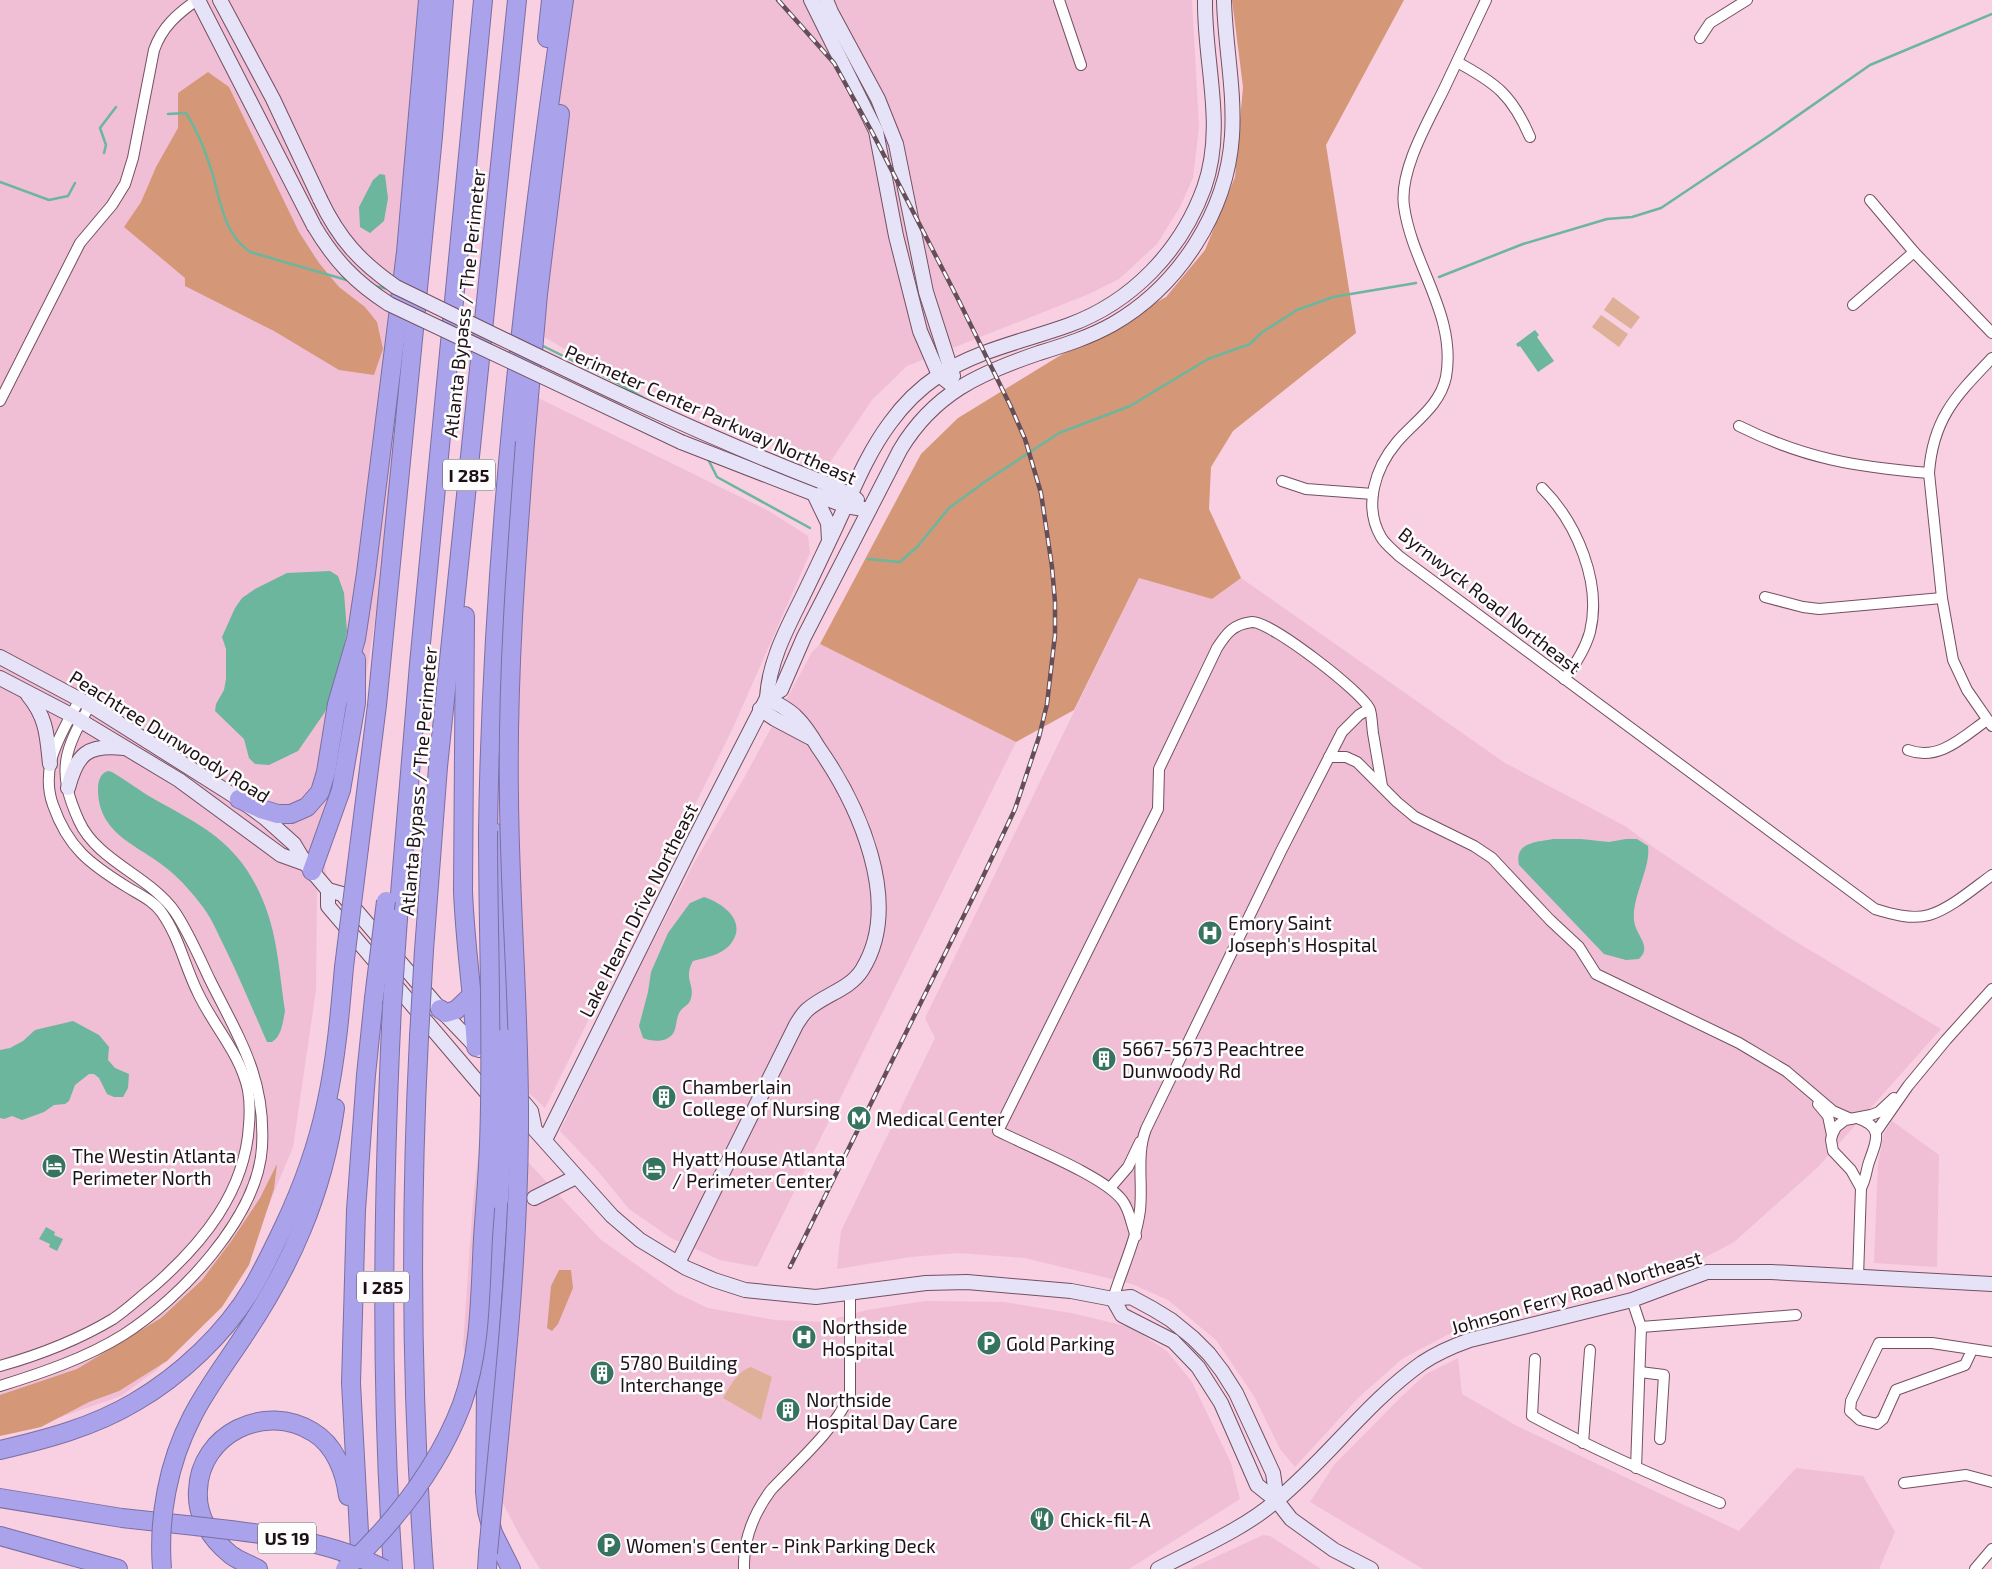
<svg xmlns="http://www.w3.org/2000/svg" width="1992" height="1569" font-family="'Exo 2',sans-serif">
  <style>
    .built { fill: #f0bfd5 }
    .green { fill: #deb097 }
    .forest { fill: #d49878 }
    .water { fill: #6bb69c }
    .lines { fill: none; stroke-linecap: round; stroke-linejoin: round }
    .stream { stroke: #6bb69c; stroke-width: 2.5 }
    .street-casing { stroke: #735060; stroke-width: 12 }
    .secondary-casing { stroke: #735060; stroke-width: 16 }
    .highway-casing { stroke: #7a6fa1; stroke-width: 20 }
    .street { stroke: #fff; stroke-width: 10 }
    .secondary { stroke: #e6e3f9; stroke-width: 14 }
    .highway { stroke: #aba2ec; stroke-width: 18 }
    .rail-casing { stroke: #664e59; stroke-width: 4.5 }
    .rail { stroke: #fdfdfd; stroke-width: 2.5; stroke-dasharray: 8; stroke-linecap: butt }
    .secondary-bridge-casing { stroke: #735060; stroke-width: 16; stroke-linecap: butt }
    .highway-bridge-casing { stroke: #7a6fa1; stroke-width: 20; stroke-linecap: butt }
    .secondary-bridge { stroke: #e6e3f9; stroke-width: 14 }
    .highway-bridge { stroke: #aba2ec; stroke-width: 18 }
    .labels { text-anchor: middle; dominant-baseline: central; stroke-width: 5; stroke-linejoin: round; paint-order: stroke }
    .shield { fill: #fdfdfd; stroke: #61575c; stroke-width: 1 }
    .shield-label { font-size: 18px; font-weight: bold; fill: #1e1017 }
    .street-label { font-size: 19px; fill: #1e1017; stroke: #fdfdfd }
    .poi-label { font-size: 19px; fill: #1e1017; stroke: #fdfdfd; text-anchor: start }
  </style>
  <rect width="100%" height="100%" fill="#f9cfe2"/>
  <!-- built -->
  <g class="built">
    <polygon points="0,0 438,0 406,417 363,697 323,852 327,878 317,889 316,990 293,1147 258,1231 158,1369 121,1396 15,1433 0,1433"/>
    <polygon points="561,0 1192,0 1199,127 1193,178 1180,207 1157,244 1119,279 1089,294 907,366 872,400 826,468 593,365 523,325"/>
    <polygon points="528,393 769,511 808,536 810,553 732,730 545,1108 493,1060 496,814"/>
    <polygon points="1139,578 1212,599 1241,578 1505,763 1625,826 1656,849 1783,934 1941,1029 1818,1167 1734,1242 1702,1259 1661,1271 1608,1294 1486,1320 1447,1335 1402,1359 1359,1397 1295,1467 1280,1449 1254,1396 1216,1340 1168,1300 1132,1284 1025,1258 958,1253 910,1257 837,1269 841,1231 935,1038 925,1018"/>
    <polygon points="820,644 1016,742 757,1267 720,1260 671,1238 629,1209 597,1170 560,1131 623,999 694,863 744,778 812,652"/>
    <polygon points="483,1108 501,1126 528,1162 600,1239 676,1293 708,1308 775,1320 822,1322 867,1310 925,1301 1004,1302 1071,1313 1130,1327 1167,1351 1192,1382 1231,1463 1240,1499 1129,1569 540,1569 520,1536 496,1490 463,1346 473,1201"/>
    <polygon points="1892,1121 1939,1155 1937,1267 1874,1263 1878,1164 1884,1133"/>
    <polygon points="1458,1358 1462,1394 1517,1426 1739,1531 1796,1468 1863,1476 1895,1532 1879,1569 1423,1569 1310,1502 1334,1465 1400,1398 1426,1374"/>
    <polygon points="1263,1535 1270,1536 1321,1569 1190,1569"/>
  </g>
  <!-- green -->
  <g class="green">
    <polygon points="1613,297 1640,317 1631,329 1604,310"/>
    <polygon points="1601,315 1628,334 1619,347 1592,327"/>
    <path d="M751,1367l21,10 -11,43 -38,-22c7,-11 14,-27 28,-31z"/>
  </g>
  <!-- forest -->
  <g class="forest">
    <polygon points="1232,0 1404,0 1326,145 1356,333 1233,431 1211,467 1209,509 1241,578 1212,599 1139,578 1074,710 1016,742 820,644 921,454 958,418 1056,358 1166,297 1205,250 1235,177 1243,87"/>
    <polygon points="208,72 229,87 299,232 319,263 339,287 365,307 377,322 383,349 374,375 339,370 274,331 185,286 185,278 124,227 141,202 156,167 178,128 178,93"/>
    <polygon points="277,1164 274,1189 249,1265 222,1307 167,1361 119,1391 89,1402 41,1427 0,1436 0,1395 77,1369 161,1318 202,1280 232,1240 260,1198"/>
    <polygon points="559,1270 571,1270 573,1288 558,1324 552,1331 547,1328 551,1286"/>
  </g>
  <!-- water -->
  <g class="water">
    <polygon points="380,174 385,175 388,198 384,221 370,233 360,227 359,207 373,180"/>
    <polygon points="1535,330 1539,335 1537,337 1554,361 1538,372 1520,346 1518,347 1516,344"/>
    <polygon points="330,571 338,576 344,593 347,631 343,652 338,674 325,712 298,751 269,765 255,764 249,758 244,739 215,711 216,704 224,690 226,679 226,649 222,637 235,608 242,598 255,589 287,573"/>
    <path d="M108,771l4,1c12,7 23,15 35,23 31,18 67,34 90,62 18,21 30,49 36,75 6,26 8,53 12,79 -2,10 -3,25 -13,31h-5c-14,-32 -27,-63 -42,-94 -7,-14 -13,-29 -22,-41 -10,-13 -21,-26 -33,-36 -30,-26 -72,-35 -72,-82 0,-7 2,-16 10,-18z"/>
    <path d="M1553,839h28l28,3 17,-3h11l11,7c3,22 -16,50 -14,74 1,15 19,26 5,39l-13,1 -22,-6 -85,-89c-5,-23 18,-23 34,-26z"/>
    <path d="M704,897c21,7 45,26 25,49 -9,9 -24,12 -36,15 -10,18 2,23 -2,37 -1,6 -6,8 -10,12 -5,6 -4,15 -7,22 -6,11 -21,10 -31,6l-4,-12 9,-34 3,-20 17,-39 22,-30z"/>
    <polygon points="73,1021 99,1035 109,1047 108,1060 115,1068 129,1074 128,1088 123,1097 114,1097 107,1094 99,1078 94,1074 89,1074 75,1085 69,1101 65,1104 54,1105 44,1112 22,1120 12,1116 4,1119 0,1118 0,1050 10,1048 23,1041 35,1030"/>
    <polygon points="46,1227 55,1232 54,1235 63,1239 57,1251 49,1247 50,1244 39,1239"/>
  </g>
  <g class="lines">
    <!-- stream -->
    <g class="stream">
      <path d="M168,114l18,-1c10,16 18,34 24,53 11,32 11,65 40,86l100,29"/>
      <polyline points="104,153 106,145 100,128 116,107"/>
      <polyline points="0,182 49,200 68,196 75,183"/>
      <polyline points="1439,277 1523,244 1607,219 1632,217 1661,208 1770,135 1870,65 1992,14"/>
      <polyline points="374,286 389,289"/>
      <polyline points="541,345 616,382 653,403"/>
      <polyline points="707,457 717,477 810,528"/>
      <polyline points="868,559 900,562 918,546 949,508 986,481 1059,433 1130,406 1208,359 1250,344 1261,333 1297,310 1333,297 1416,283"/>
    </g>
    <defs>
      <g id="street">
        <polyline points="1059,0 1081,65"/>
        <path d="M1486,0c-14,30 -28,59 -42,89 -15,31 -45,81 -40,117 8,59 53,109 42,171 -6,29 -32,45 -49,65 -22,26 -34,64 -16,95 4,7 12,13 18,19l476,353c16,5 37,11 54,6 21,-6 45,-27 63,-40"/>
        <polyline points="1700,38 1710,23 1747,0"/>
        <path d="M1457,62c39,21 55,33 73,75"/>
        <polyline points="1870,200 1914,252 1992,333"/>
        <polyline points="1853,305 1914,252"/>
        <path d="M1992,358c-36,38 -59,60 -63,115l13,125 11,62 14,30 25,36"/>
        <path d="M0,401l80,-158 32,-38 13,-21 8,-26 21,-108c8,-23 23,-36 43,-50"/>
        <path d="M1739,426c66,33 118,41 190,47"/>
        <polyline points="1282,481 1306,489 1373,494"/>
        <path d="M1542,488c35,35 60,95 48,144 -5,18 -15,33 -26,47"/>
        <polyline points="1765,597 1803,607 1819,609 1942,598"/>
        <path d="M1908,750c31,12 56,-14 79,-30"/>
        <polyline points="1329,757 1346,757 1357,762 1397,802 1415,817 1474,846 1492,858 1550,920 1579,947 1596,974 1739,1043 1786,1071 1833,1111 1851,1119"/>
        <polyline points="1818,1104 1828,1116 1832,1135"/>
        <path d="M1857,1118c28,9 19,24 12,44 -3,9 -3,17 -8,26l-3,89"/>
        <polyline points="1876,1132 1908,1086 1946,1040 1992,989"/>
        <polyline points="1110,1188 1128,1167 1140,1142"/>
        <polyline points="1861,1188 1851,1170 1833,1151 1831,1140 1832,1135 1836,1127 1845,1120 1871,1115 1879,1112 1894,1098"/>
        <path d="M1136,1236c-5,-12 -6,-26 -14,-36 -18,-24 -95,-54 -124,-69l160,-322 1,-40 58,-121c9,-14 16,-24 35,-26 18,-1 112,71 118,88 2,7 2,16 3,23 3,18 6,36 9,53"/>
        <path d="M1113,1299c9,-30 23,-58 27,-89 3,-27 -4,-56 6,-81l135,-278 61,-119 17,-17 10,-6"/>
        <polyline points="1632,1300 1641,1327 1636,1468"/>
        <polyline points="1641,1327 1796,1315"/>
        <polyline points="1972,1350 1965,1365 1896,1390 1883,1419 1877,1424 1860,1420 1850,1411 1851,1401 1879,1343 1932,1343 1992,1352"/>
        <path d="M1535,1359l-3,57c61,33 124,61 188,87"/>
        <path d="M0,1366c39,-11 78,-26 113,-47 15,-10 27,-22 41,-33 49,-43 91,-94 95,-161 1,-12 1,-24 -1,-35 -8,-37 -34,-63 -50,-97 -13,-26 -19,-56 -36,-80 -8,-12 -22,-18 -35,-26 -37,-23 -59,-39 -74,-82 -14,-39 9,-73 27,-106"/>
        <polyline points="1640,1372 1664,1375 1660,1439"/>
        <path d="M0,1386c42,-13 86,-28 123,-51 57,-36 135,-118 139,-188 4,-69 -23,-109 -52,-167 -11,-23 -21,-47 -35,-68 -25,-36 -78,-51 -96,-91 -23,-51 -15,-70 11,-116"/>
        <polyline points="1583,1443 1590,1350"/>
        <polyline points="1904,1483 1966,1475 1992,1482"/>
        <path d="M744,1569c-1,-28 10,-56 27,-79 27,-29 62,-58 79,-95v-102"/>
        <polyline points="1975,1569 1992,1549"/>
      </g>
      <g id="secondary">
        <polyline points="198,0 314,226"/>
        <polyline points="220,0 273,99 320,199"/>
        <polyline points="811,0 876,131 896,236 920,331 939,375 957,389"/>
        <polyline points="826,0 831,12 878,99 896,144 926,292 953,376"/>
        <polyline points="681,442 830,500 846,506 869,510"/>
        <polyline points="820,481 851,495 857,500"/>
        <polyline points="814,494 828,523 829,540"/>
        <polyline points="0,657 90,705 239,799 265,818 294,844 306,864 328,890 342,894 440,1009 479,1050"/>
        <polyline points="0,678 71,715 179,780 281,855 306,864"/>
        <path d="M28,695c19,23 19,41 22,69"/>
        <path d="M767,698l14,-8 23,-53 96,-187c34,-57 80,-77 139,-97 26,-8 51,-16 74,-29 66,-38 114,-112 119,-188 3,-46 -7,-91 -8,-136"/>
        <polyline points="760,709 775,719 809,737"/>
        <path d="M68,788c9,-34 19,-44 56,-40"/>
        <polyline points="328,890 328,906 493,1100"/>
        <polyline points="516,1093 531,1111 535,1130 612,1216 640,1240 686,1268 714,1280 745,1290 816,1297 926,1283 967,1282 1071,1291 1113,1299 1131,1297 1153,1309 1171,1320 1193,1338 1209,1354 1222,1371 1236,1393 1273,1473 1277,1501"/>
        <path d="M545,1140l147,-296 75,-146c2,-34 17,-64 32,-94 12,-24 23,-48 35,-73 17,-36 32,-76 56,-108 13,-18 30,-35 48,-47 39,-26 87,-35 131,-51 63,-23 112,-74 135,-137 22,-62 0,-125 1,-188"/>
        <polyline points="534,1198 576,1177"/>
        <path d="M678,1263l118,-238c3,-5 7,-11 11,-15 18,-16 42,-20 55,-40 42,-67 -4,-166 -44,-223 -6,-10 -12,-20 -20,-28 -8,-10 -21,-15 -31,-21"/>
        <polyline points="1113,1299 1122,1315 1173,1341 1198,1367 1221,1403 1257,1485 1277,1501 1291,1519 1334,1550 1371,1569"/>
        <path d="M1158,1569c40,-21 84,-39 118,-68 52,-43 91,-99 146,-138 15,-10 31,-17 48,-23l162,-40 75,-28h64l221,12"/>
      </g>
      <g id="highway">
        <polyline points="547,38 551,0"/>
        <polyline points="525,442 538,294 560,114"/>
        <path d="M465,616l-2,275c2,53 10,104 13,156"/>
        <polyline points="239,799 261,809 278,814 291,814 307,807 320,792 326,772 337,704 356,639 366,573 406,252 428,0"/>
        <path d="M488,831c4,-278 36,-556 76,-831"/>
        <polyline points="496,833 504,1038"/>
        <polyline points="359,848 377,705 433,136 444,0"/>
        <polyline points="312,871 341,790 356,703 356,659"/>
        <polyline points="398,918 419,664 483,0"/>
        <polyline points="424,950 438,767 517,0"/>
        <path d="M392,1006c-9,188 -12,375 1,563"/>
        <polyline points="440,1009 446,1013 456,1010 473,994"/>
        <path d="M419,1037c-9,177 -8,355 5,532"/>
        <polyline points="499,1200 486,1390 485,1492 487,1511 493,1533 511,1569"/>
        <path d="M243,1337c48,-71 80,-144 92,-229"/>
        <path d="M0,1450c47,-11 93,-23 135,-48 45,-26 91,-69 118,-115 11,-19 21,-40 31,-61 18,-38 33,-79 42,-121 10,-45 14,-92 18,-138"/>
        <polyline points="0,1498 122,1518 186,1525"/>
        <polyline points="0,1536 118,1569"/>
        <path d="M258,1569c-9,-5 -19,-8 -27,-14 -20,-16 -35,-39 -33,-65 2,-56 67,-88 115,-58 22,13 32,40 35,64"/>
        <polyline points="361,1569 351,1383 356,1210 366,1075 374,998"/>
        <polyline points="487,1569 488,1553"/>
      </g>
    </defs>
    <!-- street casing -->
    <use href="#street" class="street-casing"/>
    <!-- secondary casing -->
    <use href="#secondary" class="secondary-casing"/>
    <!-- highway casing -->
    <use href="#highway" class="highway-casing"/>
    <!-- street -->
    <use href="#street" class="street"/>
    <!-- secondary -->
    <use href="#secondary" class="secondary"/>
    <!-- highway -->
    <use href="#highway" class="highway"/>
    <defs>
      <polyline id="rail" points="778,0 834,63 872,132 959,301 1010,405 1025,439 1041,493 1052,567 1055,602 1055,635 1047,704 1039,737 1015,809 979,885 790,1267"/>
    </defs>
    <!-- rail casing -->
    <use href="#rail" class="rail-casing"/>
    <!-- rail -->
    <use href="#rail" class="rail"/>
    <defs>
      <g id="secondary-bridge">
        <path d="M320,199c19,40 40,63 76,88 140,68 279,138 424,194"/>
        <path d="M314,226c21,35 41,56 75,78l292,138"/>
      </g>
      <g id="highway-bridge">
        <polyline points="344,967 359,848"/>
        <polyline points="374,998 386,901"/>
        <polyline points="392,1006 398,918"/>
        <polyline points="419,1037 424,950"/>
        <polyline points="499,1200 502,1143 504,1038"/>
        <path d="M186,1525c67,8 137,12 198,44"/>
        <path d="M488,1553c13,-142 30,-282 31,-424 1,-111 -9,-220 -10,-330 -2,-119 7,-238 16,-357"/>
        <path d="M162,1569c-4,-51 6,-106 30,-152 14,-28 34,-54 51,-80"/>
        <path d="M345,1569c49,-46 93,-101 117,-165 19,-53 18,-110 21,-166 2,-31 5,-62 6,-94 4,-104 -1,-209 -1,-313"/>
      </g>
    </defs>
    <!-- secondary-bridge casing -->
    <use href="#secondary-bridge" class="secondary-bridge-casing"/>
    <!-- highway-bridge casing -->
    <use href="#highway-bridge" class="highway-bridge-casing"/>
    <!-- secondary-bridge -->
    <use href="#secondary-bridge" class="secondary-bridge"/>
    <!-- highway-bridge -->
    <use href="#highway-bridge" class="highway-bridge"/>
  </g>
  <!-- icons -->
  <defs>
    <symbol id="hospital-disc" viewBox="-11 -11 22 22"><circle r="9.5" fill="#377460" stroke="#fdfdfd"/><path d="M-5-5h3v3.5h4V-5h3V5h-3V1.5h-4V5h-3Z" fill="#fff"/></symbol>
    <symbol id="building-disc" viewBox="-11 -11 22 22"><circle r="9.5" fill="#377460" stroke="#fdfdfd"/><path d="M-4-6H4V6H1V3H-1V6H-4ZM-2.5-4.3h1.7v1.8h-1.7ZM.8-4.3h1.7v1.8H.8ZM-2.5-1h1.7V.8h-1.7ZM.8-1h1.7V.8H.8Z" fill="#fff"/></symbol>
    <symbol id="metro-disc" viewBox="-11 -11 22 22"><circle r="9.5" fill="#377460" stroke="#fdfdfd"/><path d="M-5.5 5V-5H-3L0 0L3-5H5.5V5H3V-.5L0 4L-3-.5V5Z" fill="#fff"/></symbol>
    <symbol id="hotel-disc" viewBox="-11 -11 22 22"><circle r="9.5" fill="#377460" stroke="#fdfdfd"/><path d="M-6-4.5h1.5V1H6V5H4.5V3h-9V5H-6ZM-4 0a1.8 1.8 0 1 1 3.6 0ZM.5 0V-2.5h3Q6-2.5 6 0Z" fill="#fff"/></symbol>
    <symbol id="parking-disc" viewBox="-11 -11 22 22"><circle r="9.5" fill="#377460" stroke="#fdfdfd"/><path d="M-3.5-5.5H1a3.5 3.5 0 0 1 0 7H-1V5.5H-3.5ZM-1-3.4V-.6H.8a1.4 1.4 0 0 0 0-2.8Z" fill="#fff"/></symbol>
    <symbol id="restaurant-disc" viewBox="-11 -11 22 22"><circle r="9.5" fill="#377460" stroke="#fdfdfd"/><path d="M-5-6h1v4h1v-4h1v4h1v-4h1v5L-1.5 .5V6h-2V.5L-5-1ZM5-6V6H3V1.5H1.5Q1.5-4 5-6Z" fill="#fff"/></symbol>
  </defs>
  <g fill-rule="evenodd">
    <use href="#hospital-disc" x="1196" y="919" width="28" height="28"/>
    <use href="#building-disc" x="1090" y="1045" width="28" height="28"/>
    <use href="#building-disc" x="650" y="1083" width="28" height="28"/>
    <use href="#metro-disc" x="845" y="1104" width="28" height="28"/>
    <use href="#hotel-disc" x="40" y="1152" width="28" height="28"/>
    <use href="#hotel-disc" x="640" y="1155" width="28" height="28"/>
    <use href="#hospital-disc" x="790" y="1323" width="28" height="28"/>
    <use href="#parking-disc" x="975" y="1329" width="28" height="28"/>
    <use href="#building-disc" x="588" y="1359" width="28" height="28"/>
    <use href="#building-disc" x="774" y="1396" width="28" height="28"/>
    <use href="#restaurant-disc" x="1028" y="1505" width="28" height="28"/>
    <use href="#parking-disc" x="595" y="1531" width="28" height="28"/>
  </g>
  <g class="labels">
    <!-- shield labels -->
    <g class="shield">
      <rect x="443" y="459.5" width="52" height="31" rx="4"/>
      <rect x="357" y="1271.5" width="52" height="31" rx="4"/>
      <rect x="258" y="1522.5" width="58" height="31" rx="4"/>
    </g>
    <g class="shield-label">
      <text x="469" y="475">I 285</text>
      <text x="383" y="1287">I 285</text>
      <text x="287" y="1538">US 19</text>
    </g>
    <!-- street labels -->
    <g class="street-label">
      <text transform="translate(464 303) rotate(-84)">Atlanta Bypass / The Perimeter</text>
      <text transform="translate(711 414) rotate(24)">Perimeter Center Parkway Northeast</text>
      <text transform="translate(1490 600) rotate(38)">Byrnwyck Road Northeast</text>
      <text transform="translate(170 736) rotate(32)">Peachtree Dunwoody Road</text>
      <text transform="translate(418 781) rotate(-85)">Atlanta Bypass / The Perimeter</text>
      <text transform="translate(638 910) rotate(-63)">Lake Hearn Drive Northeast</text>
      <text transform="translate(1576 1292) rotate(-16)">Johnson Ferry Road Northeast</text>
    </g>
    <!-- poi labels -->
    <g class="poi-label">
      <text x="1228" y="922">Emory Saint<tspan x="1228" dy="22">Joseph's Hospital</tspan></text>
      <text x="1122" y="1048">5667-5673 Peachtree<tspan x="1122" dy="22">Dunwoody Rd</tspan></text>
      <text x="682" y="1086">Chamberlain<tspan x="682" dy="22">College of Nursing</tspan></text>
      <text x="876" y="1118">Medical Center</text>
      <text x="72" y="1155">The Westin Atlanta<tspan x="72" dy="22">Perimeter North</tspan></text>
      <text x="672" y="1158">Hyatt House Atlanta<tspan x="672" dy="22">/ Perimeter Center</tspan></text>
      <text x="822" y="1326">Northside<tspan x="822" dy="22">Hospital</tspan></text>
      <text x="1006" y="1343">Gold Parking</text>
      <text x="620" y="1362">5780 Building<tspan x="620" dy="22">Interchange</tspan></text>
      <text x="806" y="1399">Northside<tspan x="806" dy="22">Hospital Day Care</tspan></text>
      <text x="1060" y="1519">Chick-fil-A</text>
      <text x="626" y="1545">Women's Center - Pink Parking Deck</text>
    </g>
  </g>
</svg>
